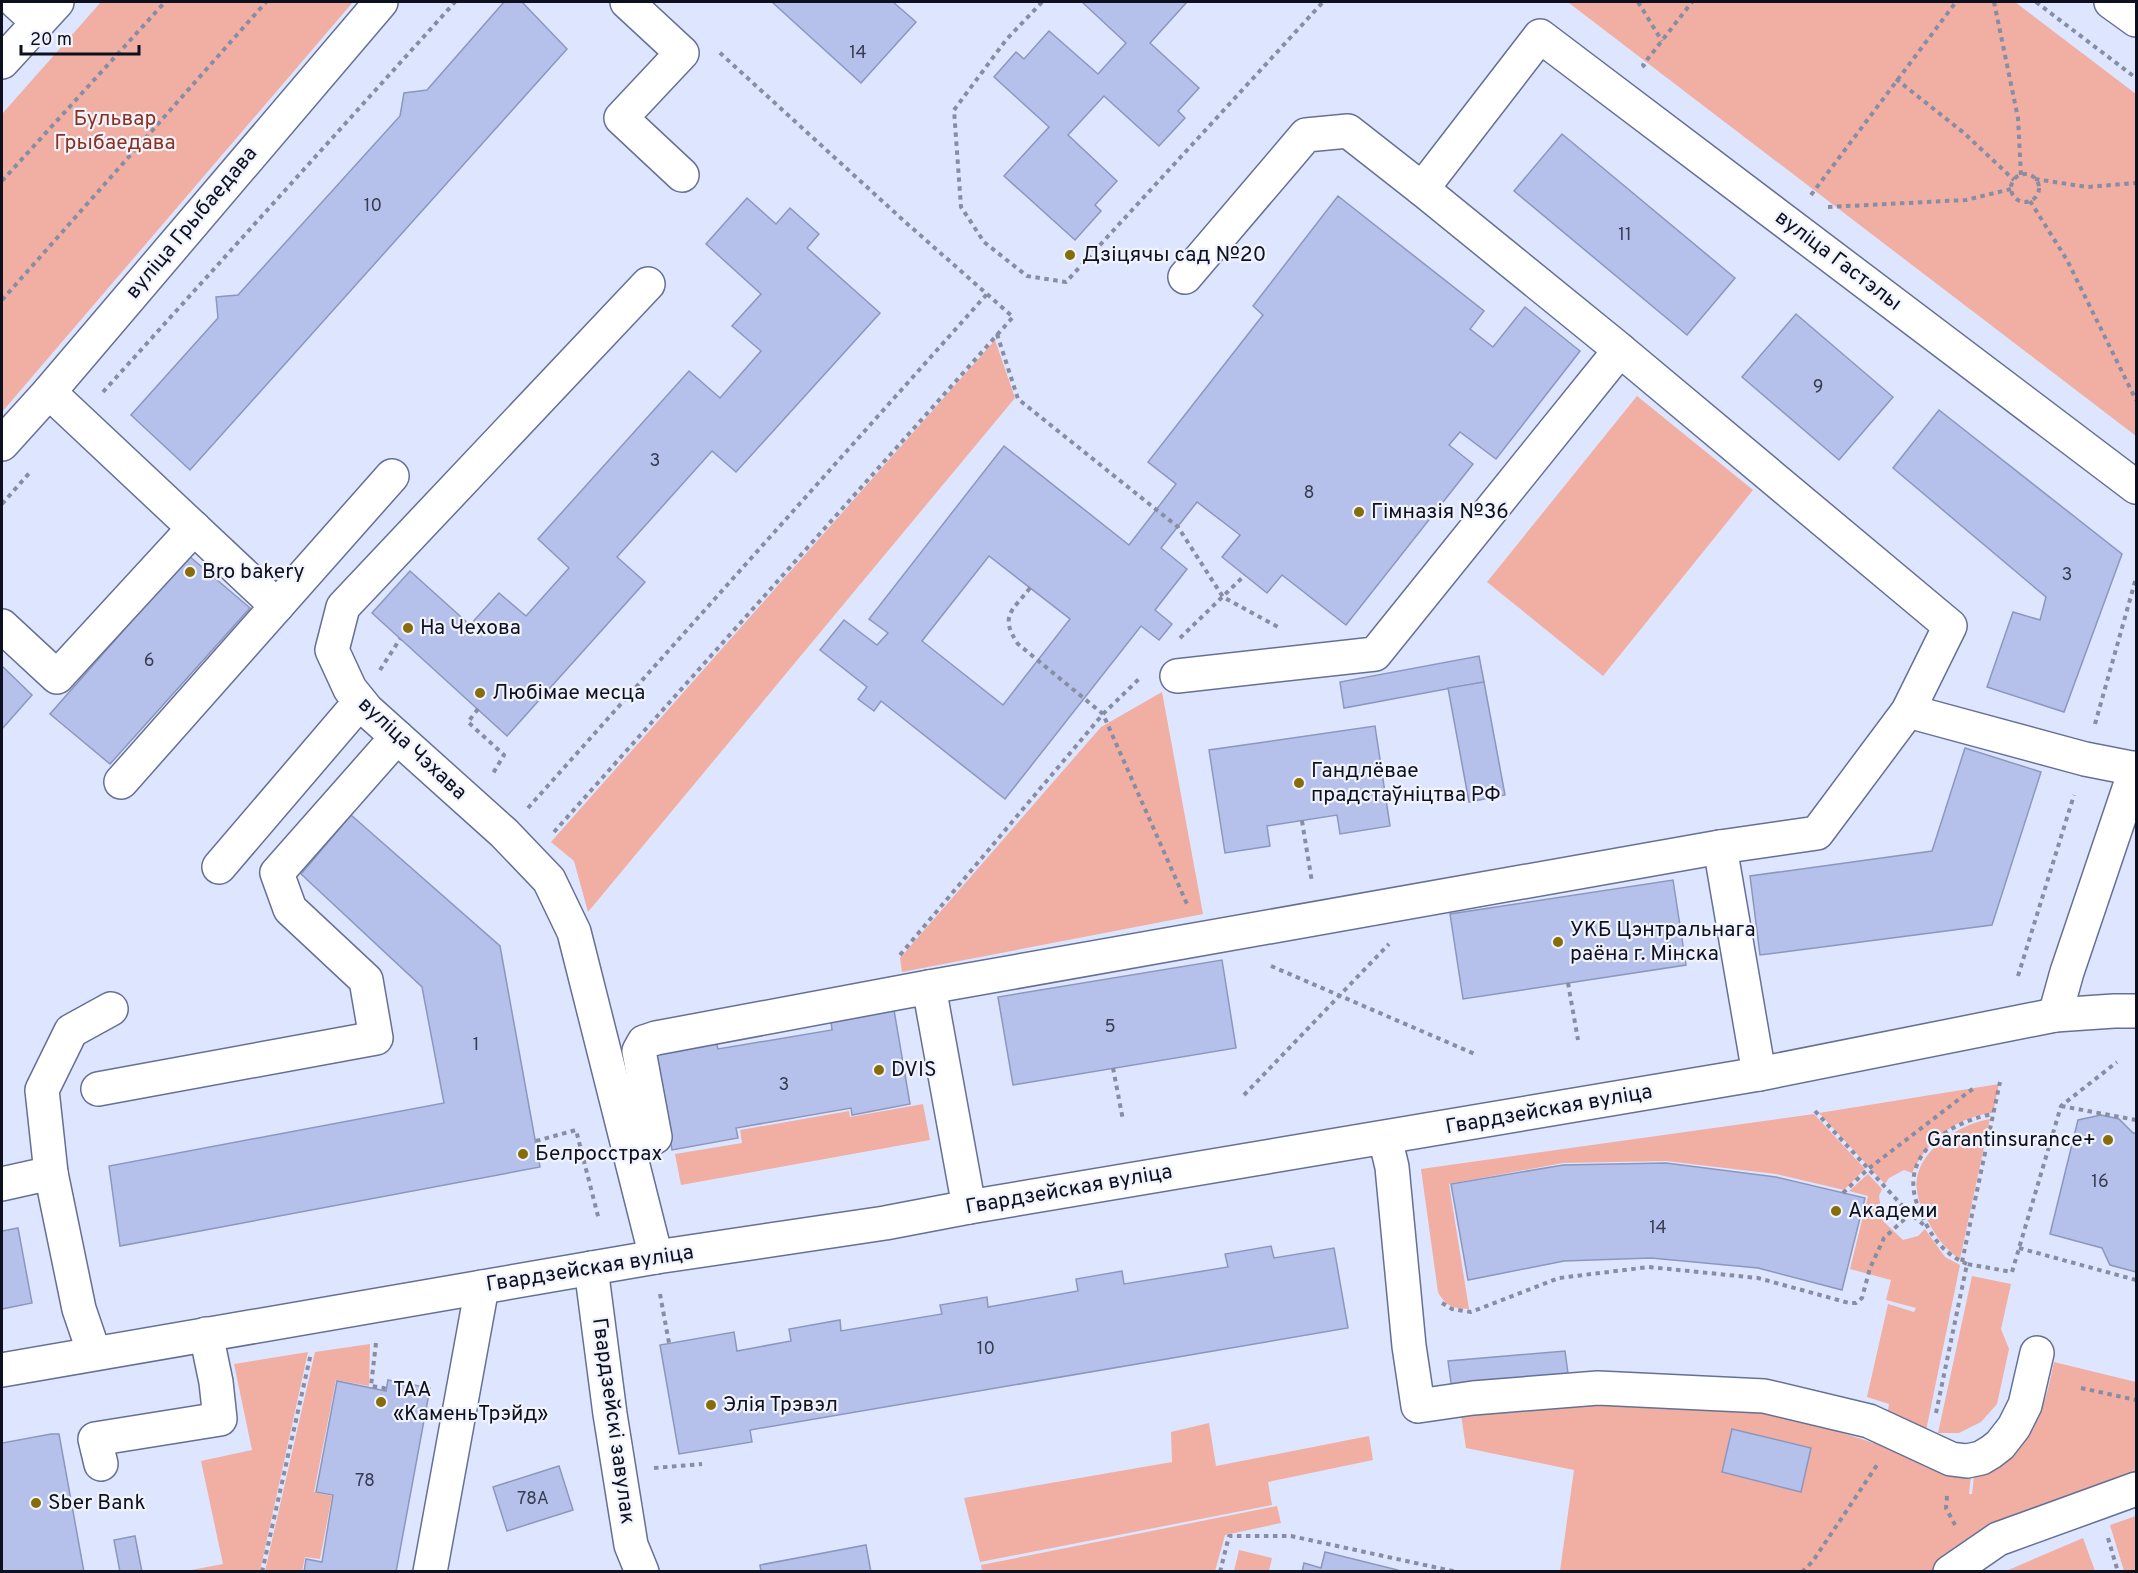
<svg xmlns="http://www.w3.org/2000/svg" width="2138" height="1573" font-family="Overpass,sans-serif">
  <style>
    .green { fill: #f0afa2 }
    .building { fill: #b5c1ea; stroke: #8c97be; stroke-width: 1.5; fill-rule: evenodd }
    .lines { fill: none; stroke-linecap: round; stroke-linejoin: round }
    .minor-casing { stroke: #657095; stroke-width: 36 }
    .path { stroke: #888da3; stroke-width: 4; stroke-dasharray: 4.5 4.5; stroke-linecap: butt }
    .minor { stroke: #fff; stroke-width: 33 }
    .poi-dot { fill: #866d0a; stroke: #f0f3fc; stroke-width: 2 }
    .labels { text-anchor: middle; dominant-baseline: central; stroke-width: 4.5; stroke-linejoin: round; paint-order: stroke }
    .number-label { font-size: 18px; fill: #373c52 }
    .park-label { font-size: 21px; fill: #8e2f1e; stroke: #f0f3fc }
    .street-label { font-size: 21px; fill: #0d101f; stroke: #f0f3fc }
    .poi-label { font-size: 21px; fill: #0d101f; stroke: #f0f3fc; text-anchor: start }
  </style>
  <rect width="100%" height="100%" fill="#dee5ff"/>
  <!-- green -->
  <g class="green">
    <polygon points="101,2 353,2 2,412 2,114"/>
    <polygon points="1570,2 2015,2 2136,94 2136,436 1569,3"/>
    <polygon points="995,340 1015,398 588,912 574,861 551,842"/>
    <polygon points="1637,396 1753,490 1603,676 1487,582"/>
    <polygon points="1162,692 1203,914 902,972 900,958 1101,727"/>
    <path d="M1999,1084l-6,29c-36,3 -66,28 -81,60l-8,-3 -15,8 -4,6 -66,-71z"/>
    <polygon points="923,1104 930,1140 681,1185 675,1154 742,1143 740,1130 849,1111 850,1117"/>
    <path d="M1814,1114l51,55 -21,21 -68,-16 -110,-13 -103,2 -114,21 20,125c-16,-1 -23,-2 -31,-17l-17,-123z"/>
    <path d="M1990,1119l-30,140c-15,-10 -24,-22 -32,-38 -5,-10 -10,-19 -11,-31 -5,-37 42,-66 73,-71z"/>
    <polygon points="1868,1174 1882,1189 1879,1196 1883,1221 1903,1240 1918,1236 1925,1229 1945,1257 1960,1265 1926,1431 1887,1417 1889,1404 1867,1397 1888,1304 1914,1312 1916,1308 1886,1300 1891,1280 1850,1269 1868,1196 1849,1191"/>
    <polygon points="1972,1276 2011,1284 2001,1329 2009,1349 1997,1404 1981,1422 1959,1433 1938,1433"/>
    <polygon points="370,1344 369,1386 336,1380 314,1492 332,1496 320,1559 305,1557 302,1571 265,1571 315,1352"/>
    <polygon points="308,1352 260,1571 186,1571 223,1564 201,1461 252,1450 234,1364"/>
    <path d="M2054,1362l82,20v100l-200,89h-376l14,-101 -108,-22 -6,-40 136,-10 170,11 124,39 54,26 27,2 -2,18h3l2,-18c56,-22 69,-59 80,-114z"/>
    <polygon points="1209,1423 1216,1466 1369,1436 1373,1460 1268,1482 1272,1505 980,1562 964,1498 1172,1462 1171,1432"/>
    <polygon points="1277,1506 1281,1523 1225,1535 1215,1571 982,1571 981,1565"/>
    <polygon points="2136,1516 2136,1571 2124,1571 2110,1525"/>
    <polygon points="2083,1538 2095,1571 2006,1571"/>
    <polygon points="1239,1550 1272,1558 1269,1571 1234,1571"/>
  </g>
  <!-- building -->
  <g class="building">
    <polygon points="504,2 522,2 567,49 190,470 131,415 218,318 216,297 238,295 400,116 404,93 427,90"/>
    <polygon points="772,2 893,2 916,22 861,83"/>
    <polygon points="1082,2 1187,2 1150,43 1199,88 1178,111 1185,118 1159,146 1104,96 1068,135 1117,181 1095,205 1101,211 1075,240 1004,176 1049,127 994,77 1016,52 1024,59 1049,31 1098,74 1126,43"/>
    <polygon points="1562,134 1735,278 1687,335 1514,191"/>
    <path d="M1338,196l146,115 -14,18 23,18 32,-40 55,44 -84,108 -36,-27 -11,13 24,19 -127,161 -64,-50 -15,18 -45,-36 18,-22 -43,-33 -36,46 26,21 -32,41 17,14 -13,16 -18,-14 -136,173 -124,-98 -7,10 -16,-12 9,-12 -47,-37 24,-30 33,25 11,-12 -19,-14 135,-173 125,99 47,-61 -28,-22 115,-147 -10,-9zM989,556l81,63 -67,86 -81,-64z"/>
    <polygon points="747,198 776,224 790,208 819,234 807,248 880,313 736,472 712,451 617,557 645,582 507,736 372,613 410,571 470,625 499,593 526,616 569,568 538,539 689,371 720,398 761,351 732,326 761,294 706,244"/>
    <polygon points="1796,314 1893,397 1839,460 1742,377"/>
    <polygon points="1939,410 2122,554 2064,712 1987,687 2013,612 2040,620 2046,597 1893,468"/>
    <polygon points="189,556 250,608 110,764 50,714"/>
    <polygon points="1479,656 1484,682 1344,708 1340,682"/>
    <polygon points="2,666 32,695 2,729"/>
    <polygon points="1484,682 1505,795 1469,802 1448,688"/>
    <polygon points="1375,726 1390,826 1340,834 1337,815 1267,826 1270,846 1225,853 1209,750"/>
    <polygon points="1965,748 2041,772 1992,925 1760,955 1750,876 1932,851"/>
    <polygon points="351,815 500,946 540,1167 120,1246 109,1166 444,1103 422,987 301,874"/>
    <polygon points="1673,880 1686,965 1463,999 1450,914"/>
    <polygon points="1222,960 1236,1048 1013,1085 998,997"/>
    <polygon points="894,1010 910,1104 852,1115 851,1108 736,1128 738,1138 672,1150 656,1051 716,1041 718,1049 832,1030 831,1021"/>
    <polygon points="2101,1115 2119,1119 2133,1133 2136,1133 2136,1272 2110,1265 2102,1248 2050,1234 2078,1120"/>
    <polygon points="1666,1163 1776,1177 1865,1198 1842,1290 1758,1268 1651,1258 1564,1261 1468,1280 1451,1184 1563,1165"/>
    <polygon points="18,1228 32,1303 2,1309 2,1231"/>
    <polygon points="1271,1246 1274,1258 1334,1248 1348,1328 750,1430 752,1442 679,1454 660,1345 734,1332 737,1351 791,1341 789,1329 840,1320 841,1331 942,1314 940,1305 987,1297 988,1307 1078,1291 1076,1279 1122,1271 1124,1284 1228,1267 1225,1254"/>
    <polygon points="1565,1351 1569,1381 1452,1390 1448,1361"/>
    <polygon points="388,1380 430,1388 396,1572 304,1572 306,1559 322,1562 333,1495 316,1492 337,1381 386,1391"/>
    <polygon points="1732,1429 1811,1448 1801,1492 1722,1472"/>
    <polygon points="51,1434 59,1434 84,1572 2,1572 2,1443"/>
    <polygon points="559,1466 573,1510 507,1531 493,1487"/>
    <polygon points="135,1536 142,1572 120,1572 114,1540"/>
    <polygon points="866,1545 871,1572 761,1572 760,1565"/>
    <polygon points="1325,1552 1398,1570 1398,1572 1302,1572 1304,1563 1321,1568"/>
  </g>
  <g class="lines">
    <defs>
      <g id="minor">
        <polyline points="16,2 38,22"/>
        <polyline points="627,2 682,53 621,118 682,175"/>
        <polyline points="2111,2 2136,20"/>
        <polyline points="2,62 57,2"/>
        <polyline points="1185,277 1306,135 1348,131 1422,189"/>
        <polyline points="648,284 343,607 332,650 350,689 367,710 504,833 549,880 574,932 656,1257"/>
        <polyline points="49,392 277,606"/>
        <polyline points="2,444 49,392 381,2"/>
        <polyline points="2,626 57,677 194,528"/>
        <polyline points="1177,676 1375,654 1620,350"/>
        <polyline points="1908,711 2085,759 2136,769"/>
        <polyline points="121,782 392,476"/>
        <polyline points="1720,847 1759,1074"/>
        <polyline points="219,867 360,702"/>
        <polyline points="929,987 1720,847 1817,833 1908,711 1950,626 1614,345 1422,189 1540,36 2136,487"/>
        <polyline points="2055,1015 2067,972 2136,768"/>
        <polyline points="98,1089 376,1038 366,980 290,909 277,873 397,737"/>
        <polyline points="655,1137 639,1051 644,1042 656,1038 929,987 969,1207"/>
        <polyline points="1385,1138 1392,1167 1409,1346 1418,1406 1473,1398 1598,1388 1764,1396 1869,1421 1951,1459 1967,1461 1981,1458 1991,1452 2000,1445 2014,1427 2025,1405 2037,1353"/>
        <polyline points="51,1173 42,1090 71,1031 111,1009"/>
        <polyline points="2,1184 51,1173 79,1309 94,1353"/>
        <polyline points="591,1268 610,1414 631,1545 642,1572"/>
        <polyline points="2,1370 656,1257 885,1223 969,1207 1759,1074 2055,1015 2114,1011 2136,1011"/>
        <polyline points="101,1464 95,1439 220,1419 216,1382 206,1334"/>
        <polyline points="430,1572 482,1287"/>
        <polyline points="1950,1572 1998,1539 2136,1489"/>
      </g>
    </defs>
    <!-- minor casing -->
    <use href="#minor" class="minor-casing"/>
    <!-- path -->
    <g class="path">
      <polyline points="1042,2 1006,40 954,110 961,207 984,242 1027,276 1066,282 1323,2"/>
      <polyline points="1638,2 1662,41"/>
      <polyline points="1994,2 2018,118 2021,175"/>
      <polyline points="2036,2 2136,78"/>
      <polyline points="1645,67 1643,65 1692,2"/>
      <polyline points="1896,79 1964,133 2014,180"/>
      <circle cx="2025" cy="188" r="14"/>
      <polyline points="2035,179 2087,187 2136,183"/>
      <polyline points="2,181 165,2"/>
      <polyline points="1811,195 1956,2"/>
      <polyline points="2030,201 2067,260 2136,400"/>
      <polyline points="1828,207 1966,200 2011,189"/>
      <polyline points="2,300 266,2"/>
      <polyline points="997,334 1018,399 1178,527 1223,597 1278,627"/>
      <polyline points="103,392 455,2"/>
      <polyline points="2,504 31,471"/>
      <path d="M1030,588c-18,23 -31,28 -12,56l85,70 84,190"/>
      <polyline points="1180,638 1245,575"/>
      <polyline points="380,670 400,639"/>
      <polyline points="478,709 468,722 504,755 492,775"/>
      <polyline points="2095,724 2136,578"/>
      <polyline points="528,808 987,294"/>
      <polyline points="1302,821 1312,882"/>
      <polyline points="554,832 1013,317 903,220 719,52"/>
      <polyline points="900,955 1103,714 1141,677"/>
      <polyline points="1271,966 1477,1055"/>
      <polyline points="2018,976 2074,795"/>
      <polyline points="1568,983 1578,1040"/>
      <polyline points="1113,1068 1123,1120"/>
      <polyline points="1244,1095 1389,944"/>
      <polyline points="2061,1106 2136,1120"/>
      <polyline points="1815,1111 1910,1214 1924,1225"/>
      <polyline points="536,1141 576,1130 599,1220"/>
      <polyline points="1843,1193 1868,1169 1975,1087"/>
      <polyline points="2019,1248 2136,1280"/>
      <polyline points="1962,1262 2000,1082"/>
      <path d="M1967,1264c-20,-9 -31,-21 -41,-40 -8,-16 -15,-31 -12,-49 6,-34 48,-56 79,-61"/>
      <polyline points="660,1294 669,1343"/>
      <polyline points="1442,1303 1452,1309 1471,1312 1559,1278 1649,1267 1758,1278 1849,1303 1856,1303 1862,1298 1870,1268 1884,1238 1910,1214 1916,1204"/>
      <polyline points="376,1343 371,1386 384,1388 383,1390"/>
      <polyline points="2081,1388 2136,1400"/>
      <polyline points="1936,1413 1967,1264 2012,1272 2061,1106 2117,1062"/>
      <polyline points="654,1468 702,1464"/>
      <polyline points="1947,1496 1946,1508 1955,1525"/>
      <polyline points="2108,1538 2118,1572"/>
      <polyline points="262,1572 311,1353"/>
      <polyline points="1220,1572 1229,1536 1291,1536 1457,1572"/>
      <polyline points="1802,1572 1813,1561 1877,1465"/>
    </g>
    <!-- minor -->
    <use href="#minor" class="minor"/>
  </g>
  <!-- markers -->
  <g class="poi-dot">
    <circle cx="1070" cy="255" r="6"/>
    <circle cx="1359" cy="512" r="6"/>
    <circle cx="190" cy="572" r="6"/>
    <circle cx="408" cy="628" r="6"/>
    <circle cx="480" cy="693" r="6"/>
    <circle cx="1299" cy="783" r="6"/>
    <circle cx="1558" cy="942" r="6"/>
    <circle cx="879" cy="1070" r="6"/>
    <circle cx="2108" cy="1140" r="6"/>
    <circle cx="523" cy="1154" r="6"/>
    <circle cx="1836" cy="1211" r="6"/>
    <circle cx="381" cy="1402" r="6"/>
    <circle cx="711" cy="1405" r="6"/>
    <circle cx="36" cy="1503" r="6"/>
  </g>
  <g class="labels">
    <!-- number labels -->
    <g class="number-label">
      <text x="858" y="53">14</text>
      <text x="373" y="206">10</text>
      <text x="1625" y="235">11</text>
      <text x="1818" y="387">9</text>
      <text x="655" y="461">3</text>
      <text x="1309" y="493">8</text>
      <text x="2067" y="575">3</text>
      <text x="149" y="661">6</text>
      <text x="1110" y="1027">5</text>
      <text x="476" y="1045">1</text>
      <text x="784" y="1085">3</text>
      <text x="2100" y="1182">16</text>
      <text x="1658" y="1228">14</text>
      <text x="986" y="1349">10</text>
      <text x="365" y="1481">78</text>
      <text x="533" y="1499">78А</text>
    </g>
    <!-- park labels -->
    <g class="park-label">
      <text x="115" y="119">Бульвар<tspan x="115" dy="24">Грыбаедава</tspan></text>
    </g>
    <!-- street labels -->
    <g class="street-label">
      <text transform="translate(192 223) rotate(-50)">вуліца Грыбаедава</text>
      <text transform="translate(1838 261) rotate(37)">вуліца Гастэлы</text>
      <text transform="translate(412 749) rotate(43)">вуліца Чэхава</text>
      <text transform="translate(1549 1110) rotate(-10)">Гвардзейская вуліца</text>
      <text transform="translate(1069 1190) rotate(-10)">Гвардзейская вуліца</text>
      <text transform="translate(590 1269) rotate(-9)">Гвардзейская вуліца</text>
      <text transform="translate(613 1421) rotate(82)">Гвардзейскі завулак</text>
    </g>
    <!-- poi labels -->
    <g class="poi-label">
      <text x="1082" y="255">Дзіцячы сад №20</text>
      <text x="1371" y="512">Гімназія №36</text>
      <text x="202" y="572">Bro bakery</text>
      <text x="420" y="628">На Чехова</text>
      <text x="492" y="693">Любімае месца</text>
      <text x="1311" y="771">Гандлёвае<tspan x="1311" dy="24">прадстаўніцтва РФ</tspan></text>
      <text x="1570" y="930">УКБ Цэнтральнага<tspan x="1570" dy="24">раёна г. Мінска</tspan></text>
      <text x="891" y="1070">DVIS</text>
      <text x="2096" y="1140" text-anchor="end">Garantinsurance+</text>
      <text x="535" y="1154">Белросстрах</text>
      <text x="1848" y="1211">Академи</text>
      <text x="393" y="1390">ТАА<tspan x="393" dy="24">«КаменьТрэйд»</tspan></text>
      <text x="723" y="1405">Элія Трэвэл</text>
      <text x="48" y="1503">Sber Bank</text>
    </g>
  </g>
  <!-- border -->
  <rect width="2138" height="1573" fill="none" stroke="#0d101f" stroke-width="6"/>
  <!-- scale -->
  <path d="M21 45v9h118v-9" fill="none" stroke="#0d101f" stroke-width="3"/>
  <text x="30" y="45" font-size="18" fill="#0d101f" stroke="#f0f3fc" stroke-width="4.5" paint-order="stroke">20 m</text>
</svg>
